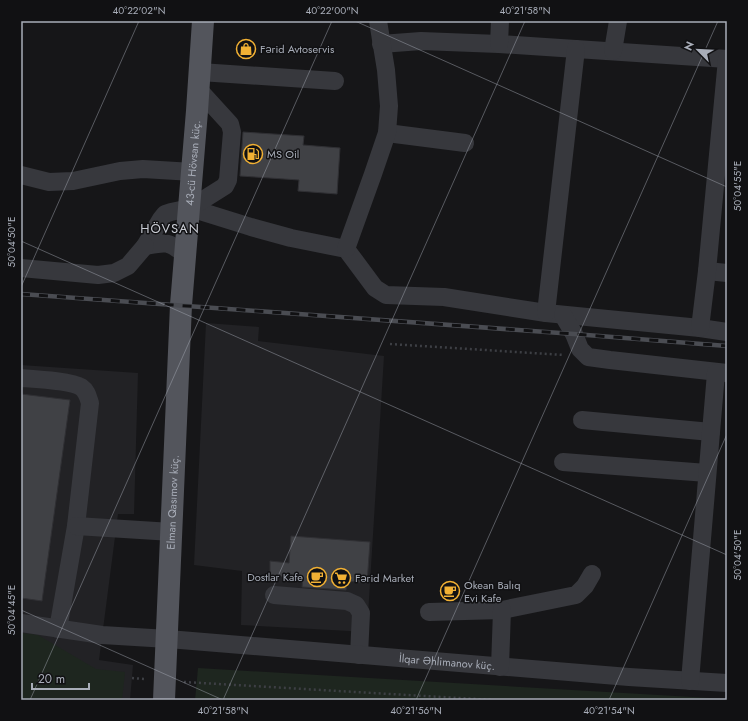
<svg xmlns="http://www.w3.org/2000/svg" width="748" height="721" font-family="Jost,sans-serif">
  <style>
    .built { fill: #222225 }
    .green { fill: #1e261f }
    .building { fill: #404145; stroke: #303034 }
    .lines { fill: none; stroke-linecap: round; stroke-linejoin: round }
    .path { stroke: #3d3f44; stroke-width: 2.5; stroke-dasharray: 2 3; stroke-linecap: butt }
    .minor { stroke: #37383d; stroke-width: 18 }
    .major { stroke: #53555c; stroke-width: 22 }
    .rail-casing { stroke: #4a4c52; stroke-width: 4.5 }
    .rail { stroke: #111113; stroke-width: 3; stroke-dasharray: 9; stroke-linecap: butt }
    .ticks { fill: none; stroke: #a8adb8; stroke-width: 1; stroke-opacity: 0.45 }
    .labels { text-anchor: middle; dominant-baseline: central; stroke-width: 3; stroke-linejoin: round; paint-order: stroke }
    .poi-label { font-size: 11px; fill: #a8adb8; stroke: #111113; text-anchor: start }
    .street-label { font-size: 11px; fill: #a8adb8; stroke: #111113 }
    .quarter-label { font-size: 13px; letter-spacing: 1px; fill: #c9ccd4; stroke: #111113 }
    .neatline { fill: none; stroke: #a8adb8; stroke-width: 1.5 }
    .ticks-label { font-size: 10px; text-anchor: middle; fill: #a8adb8 }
  </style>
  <rect width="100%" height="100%" fill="#161618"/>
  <!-- built -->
  <g class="built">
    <polygon points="206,323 259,327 258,341 384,356 367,632 241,625 242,571 194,565"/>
    <polygon points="21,365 138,373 134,514 118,514 99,660 133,665 130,700 21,700"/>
  </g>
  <!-- green -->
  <g class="green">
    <polygon points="21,633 38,635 96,669 125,672 122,700 21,700"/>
    <polygon points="198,668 727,699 727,700 195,700"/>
  </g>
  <!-- building -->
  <g class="building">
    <polygon points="243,132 304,136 303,145 340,148 337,194 298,191 299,180 240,176"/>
    <polygon points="21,394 70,400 42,601 21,598"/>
    <polygon points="291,536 370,542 367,583 347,581 346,590 302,587 303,578 270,576 270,561 289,563"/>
  </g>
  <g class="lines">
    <!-- path -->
    <g class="path">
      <polyline points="390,344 564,355"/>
      <polyline points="132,678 145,679"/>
      <polyline points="184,682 493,700"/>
    </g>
    <!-- minor -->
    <g class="minor">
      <polyline points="381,44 421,41 499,44 727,59"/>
      <polyline points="499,44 500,21"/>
      <polyline points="613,51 618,21"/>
      <polyline points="200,72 335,81"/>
      <polyline points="387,133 465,143"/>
      <polyline points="21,175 49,182 73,181 120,171 143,169 193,172"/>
      <polyline points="190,208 251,227 291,238 346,249 375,288 386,295 444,297 546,313 700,328 727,332"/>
      <polyline points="346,249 373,174 387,133 389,106 386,70 378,21"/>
      <path d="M185,254c-18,-13 -18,-12 -40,-8l16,-27 4,-5 6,-2 19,-4 35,-22 3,-6 4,-48 -2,-8 -31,-34"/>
      <polyline points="21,268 98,275 114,273 128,266 145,246"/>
      <polyline points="707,271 727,273"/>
      <polyline points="546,313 576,49"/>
      <polyline points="563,315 574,334 580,349 588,357 610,360 727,373"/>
      <polyline points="700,328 707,271 727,59"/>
      <path d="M21,378c13,1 51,3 60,9 6,4 7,10 9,16l-14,123 -18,103"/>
      <polyline points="582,420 711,432"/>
      <polyline points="563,462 707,473"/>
      <polyline points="76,526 172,532"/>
      <polyline points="274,595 347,601 356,605 361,613 359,655"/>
      <polyline points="429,612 502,610 576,595 585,586 592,574"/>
      <path id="s1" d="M21,623l81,12 66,4 461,38 98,6"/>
      <polyline points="500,667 502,610"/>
      <polyline points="690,681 716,373"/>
    </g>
    <!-- major -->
    <path class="major" id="s2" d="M164,700l17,-395 16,-194 6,-90"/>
    <defs>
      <polyline id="rail" points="21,294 574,334 727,346"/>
    </defs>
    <!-- rail casing -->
    <use href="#rail" class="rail-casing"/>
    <!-- rail -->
    <use href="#rail" class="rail"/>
  </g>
  <!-- ticks -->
  <path class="ticks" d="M355,21l372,166M21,241l706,314M21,287l118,-266M21,610l202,90M30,700l302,-679M223,700l302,-679M416,700l302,-679M609,700l118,-266"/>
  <!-- icons -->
  <defs>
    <symbol id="shop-ring" viewBox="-11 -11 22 22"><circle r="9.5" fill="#111113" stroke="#f2b134" stroke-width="1.5"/><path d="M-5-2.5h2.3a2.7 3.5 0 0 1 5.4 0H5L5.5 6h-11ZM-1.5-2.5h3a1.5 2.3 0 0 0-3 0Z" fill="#f2b134"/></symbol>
    <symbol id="fuel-ring" viewBox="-11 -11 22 22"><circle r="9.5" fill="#111113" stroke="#f2b134" stroke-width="1.5"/><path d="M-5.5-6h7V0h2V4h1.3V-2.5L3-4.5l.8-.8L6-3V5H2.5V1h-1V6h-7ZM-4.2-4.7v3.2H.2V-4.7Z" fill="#f2b134"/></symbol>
    <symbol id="cafe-ring" viewBox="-11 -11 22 22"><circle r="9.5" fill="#111113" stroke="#f2b134" stroke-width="1.5"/><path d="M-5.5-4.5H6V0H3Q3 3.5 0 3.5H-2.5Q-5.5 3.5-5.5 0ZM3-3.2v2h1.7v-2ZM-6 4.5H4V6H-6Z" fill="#f2b134"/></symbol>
    <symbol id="supermarket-ring" viewBox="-11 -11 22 22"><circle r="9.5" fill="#111113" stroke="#f2b134" stroke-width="1.5"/><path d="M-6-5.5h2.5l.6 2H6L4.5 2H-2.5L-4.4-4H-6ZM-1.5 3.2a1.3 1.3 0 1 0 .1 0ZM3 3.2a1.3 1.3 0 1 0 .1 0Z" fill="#f2b134"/></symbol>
  </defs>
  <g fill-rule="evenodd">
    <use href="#shop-ring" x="235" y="38" width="22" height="22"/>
    <use href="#fuel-ring" x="242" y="143" width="22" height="22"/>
    <use href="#cafe-ring" x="306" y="566" width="22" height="22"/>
    <use href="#supermarket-ring" x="330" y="567" width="22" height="22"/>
    <use href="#cafe-ring" x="439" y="580" width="22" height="22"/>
  </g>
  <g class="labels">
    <!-- poi labels -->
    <g class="poi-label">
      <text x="260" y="49">Fərid Avtoservis</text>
      <text x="267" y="154">MS Oil</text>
      <text x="303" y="577" text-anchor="end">Dostlar Kafe</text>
      <text x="355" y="578">Fərid Market</text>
      <text x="464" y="585">Okean Balıq<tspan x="464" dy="13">Evi Kafe</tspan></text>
    </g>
    <!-- street labels -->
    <g class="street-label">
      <text stroke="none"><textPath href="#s2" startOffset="538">43-cü Hövsan küç.</textPath></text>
      <text stroke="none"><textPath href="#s2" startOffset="198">Elman Qasımov küç.</textPath></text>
      <text stroke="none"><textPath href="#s1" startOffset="428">İlqar Əhlimanov küç.</textPath></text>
    </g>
    <!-- quarter labels -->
    <g class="quarter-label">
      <text x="170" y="228">HÖVSAN</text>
    </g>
  </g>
  <!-- border -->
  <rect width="748" height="721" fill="none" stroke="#111113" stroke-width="44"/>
  <!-- north arrow -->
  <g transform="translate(698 50) rotate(294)" stroke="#111113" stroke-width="3" paint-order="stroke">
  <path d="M0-3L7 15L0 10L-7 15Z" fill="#a8adb8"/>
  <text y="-6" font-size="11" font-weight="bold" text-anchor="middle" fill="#a8adb8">N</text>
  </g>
  <!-- scale -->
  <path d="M32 683v6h57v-6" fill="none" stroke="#a8adb8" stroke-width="2"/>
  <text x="38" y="683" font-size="12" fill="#a8adb8" stroke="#111113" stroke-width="3" paint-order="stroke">20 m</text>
  <rect x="22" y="22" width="704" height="677" class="neatline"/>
  <g class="ticks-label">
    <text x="139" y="14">40°22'02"N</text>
    <text x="332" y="14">40°22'00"N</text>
    <text x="525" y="14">40°21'58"N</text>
    <text transform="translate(737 186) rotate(-90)" y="4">50°04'55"E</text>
    <text transform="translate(11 242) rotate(-90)" y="4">50°04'50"E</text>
    <text transform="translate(737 555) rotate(-90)" y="4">50°04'50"E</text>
    <text transform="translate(11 610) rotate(-90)" y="4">50°04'45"E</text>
    <text x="223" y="714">40°21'58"N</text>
    <text x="416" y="714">40°21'56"N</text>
    <text x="609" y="714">40°21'54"N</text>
  </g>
</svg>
